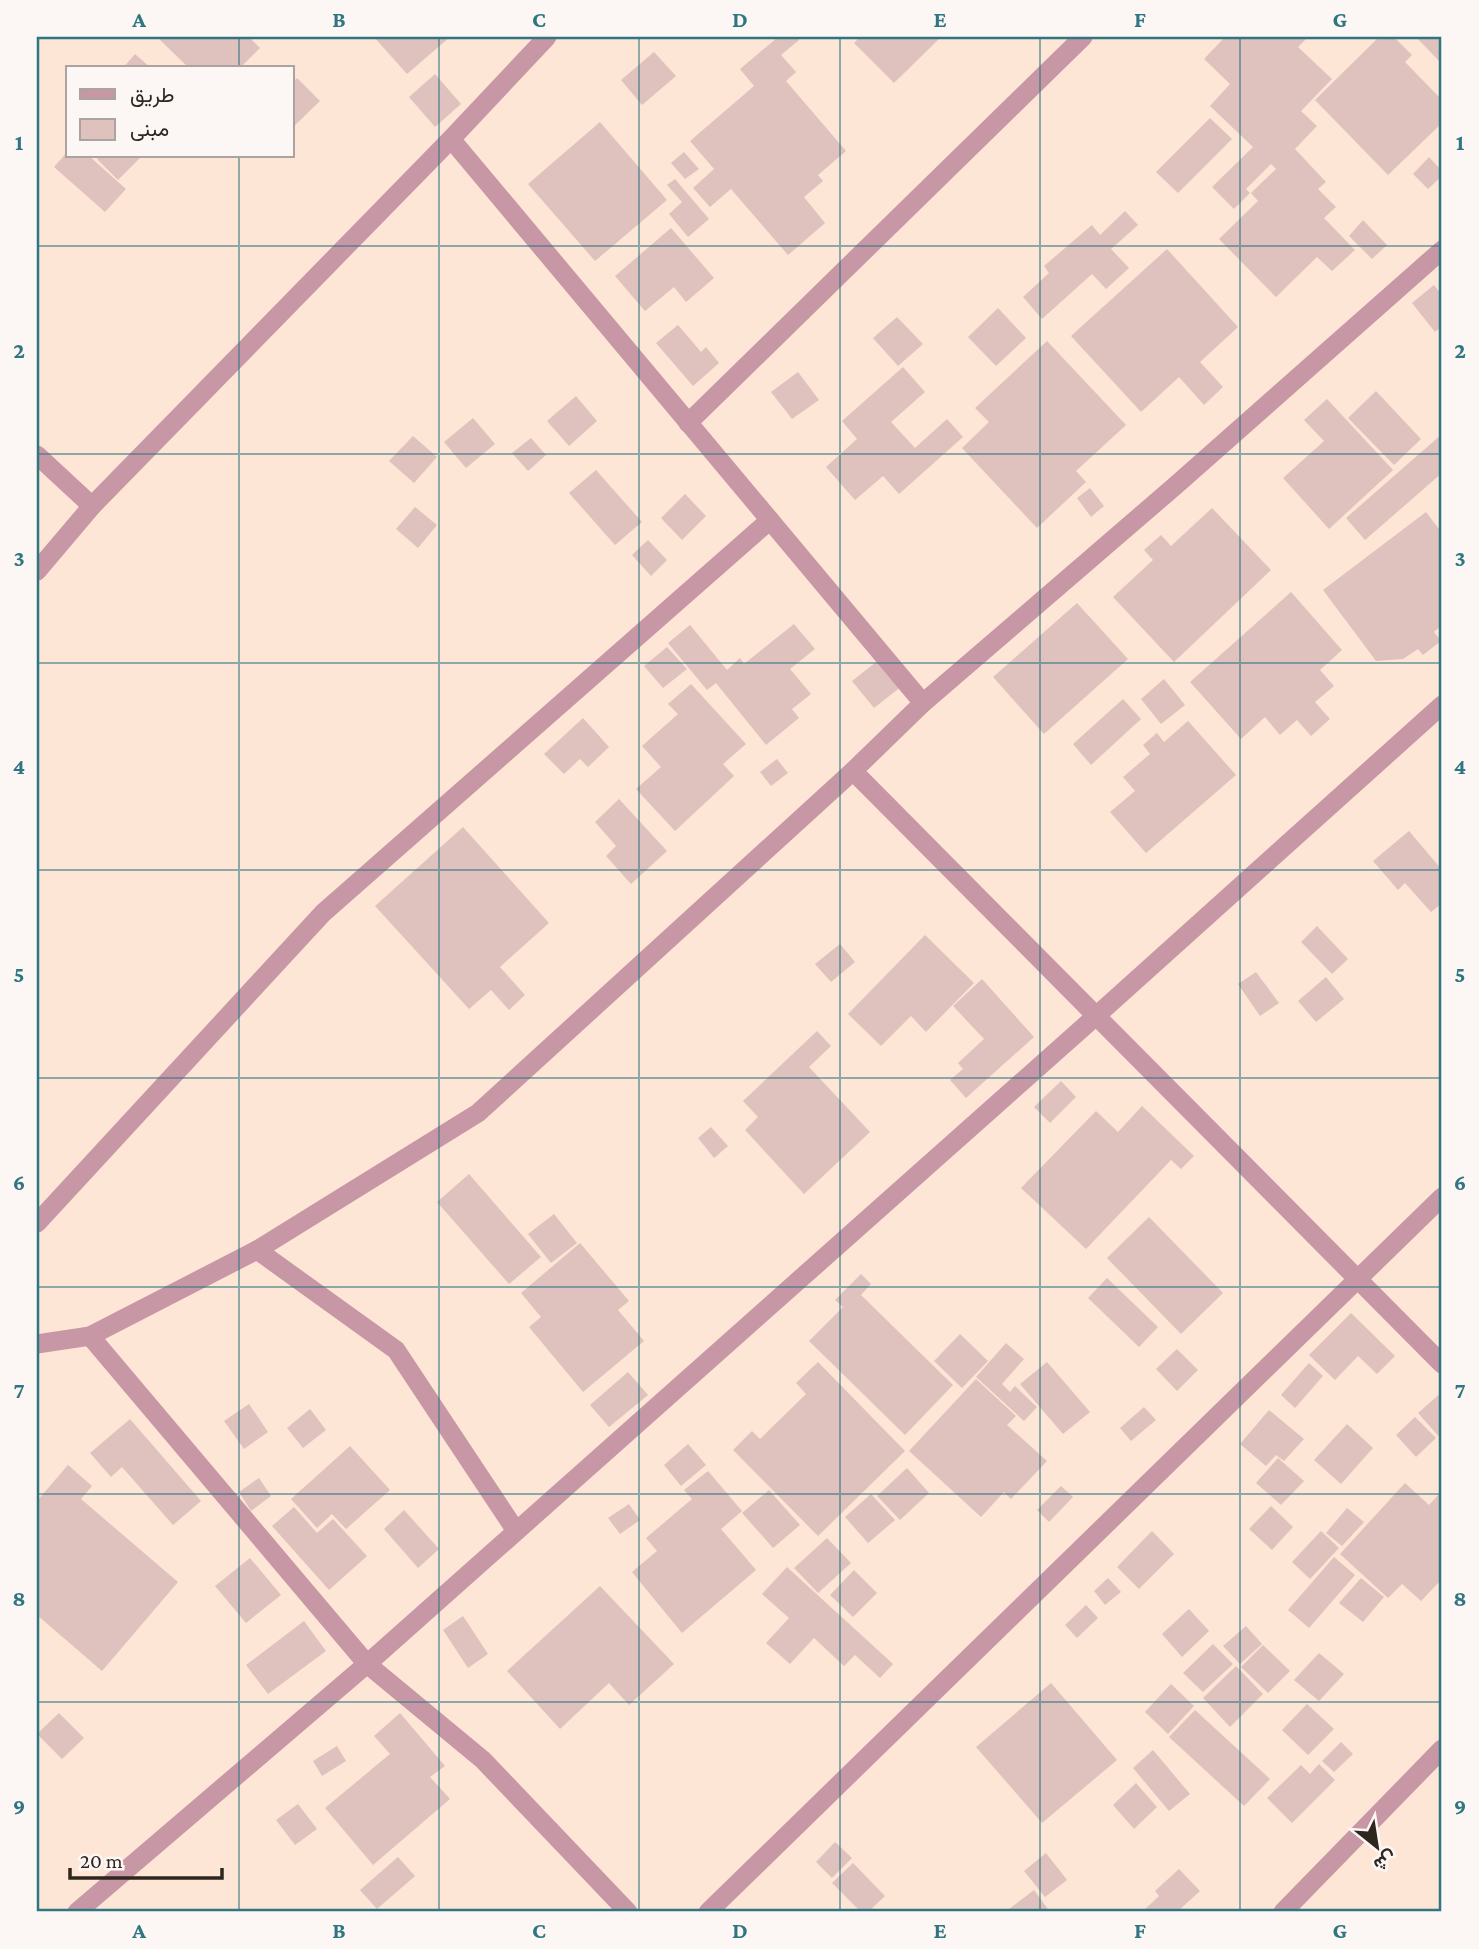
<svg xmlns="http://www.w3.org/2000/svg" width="1479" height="1949" font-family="'Crimson Pro',Vazirmatn,serif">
<rect width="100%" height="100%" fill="#fde6d5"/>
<g fill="#dfc2bd">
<polygon points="157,37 249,37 260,48 240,68 189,68"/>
<polygon points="374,37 450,37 407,74"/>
<polygon points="778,37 796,37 799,40 781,55 796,72 786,81 846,151 818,175 823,181 804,197 825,223 788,255 731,189 710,207 693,188 714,169 690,141 754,86 740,69"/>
<polygon points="860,37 941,37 894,83 854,43"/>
<polygon points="1225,37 1308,37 1298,47 1332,79 1301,111 1317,126 1295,149 1326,182 1318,189 1336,207 1324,218 1355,250 1332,271 1317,257 1276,297 1219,239 1258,201 1251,193 1276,169 1271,164 1246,189 1250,193 1234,209 1212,187 1253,147 1210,106 1230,84 1204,59"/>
<polygon points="1379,37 1394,37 1412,55 1405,62 1442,100 1442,123 1388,175 1315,100"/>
<polygon points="1416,37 1442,37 1442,64"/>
<polygon points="654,52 676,76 642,105 621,80"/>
<polygon points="135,54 151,68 123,68"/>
<polygon points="435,74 461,104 435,127 409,97"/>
<polygon points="297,78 320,101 292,128 292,83"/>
<polygon points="1210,118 1232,139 1178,193 1156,172"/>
<polygon points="600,122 667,200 595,261 528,184"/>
<polygon points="68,151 68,156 89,156 126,189 105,212 54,167"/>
<polygon points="684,152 699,169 685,179 671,163"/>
<polygon points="100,156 138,156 140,158 118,180 97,159"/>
<polygon points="1429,157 1442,171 1442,176 1428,189 1413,174"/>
<polygon points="675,179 709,219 688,237 669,214 682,202 667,185"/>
<polygon points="1125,211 1138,225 1111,249 1129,268 1106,289 1092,274 1042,319 1023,297 1049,273 1044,266 1092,225 1100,235"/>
<polygon points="1363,220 1387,245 1372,259 1349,236"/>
<polygon points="671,228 714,278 686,302 674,287 645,311 615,276"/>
<polygon points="1167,249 1238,327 1200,362 1223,387 1204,405 1179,377 1141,412 1071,336"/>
<polygon points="1434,285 1442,295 1442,326 1435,332 1412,303"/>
<polygon points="998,308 1026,338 996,366 968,337"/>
<polygon points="897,317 923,344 898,366 873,338"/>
<polygon points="678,325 701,352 706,347 719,363 693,386 656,343"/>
<polygon points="1047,341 1126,425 1076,471 1086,482 1037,528 962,448 989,422 975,408"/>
<polygon points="903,367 925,392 891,422 915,448 947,419 963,437 899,494 883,476 855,500 826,467 857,439 842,421"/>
<polygon points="798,372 819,400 792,419 771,392"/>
<polygon points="1376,391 1421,439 1394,465 1348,418"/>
<polygon points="576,396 597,421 569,446 547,421"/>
<polygon points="1327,399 1393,470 1329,529 1283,478 1324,441 1304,420"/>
<polygon points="473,418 495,444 466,468 444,442"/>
<polygon points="1442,434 1442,473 1365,540 1346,518"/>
<polygon points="413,436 437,457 414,483 389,461"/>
<polygon points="531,438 546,455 528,471 512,453"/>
<polygon points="596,470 642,522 615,545 569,493"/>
<polygon points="1090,488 1104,506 1091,517 1077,498"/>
<polygon points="685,494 706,516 682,540 661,518"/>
<polygon points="415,507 437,525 418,548 396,529"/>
<polygon points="1212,508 1271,570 1174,662 1113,597 1153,560 1144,550 1161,535 1171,546"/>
<polygon points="1426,512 1442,533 1442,625 1434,632 1441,641 1423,655 1418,649 1403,659 1376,661 1323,590"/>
<polygon points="648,540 667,560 651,576 632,555"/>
<polygon points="1291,592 1342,650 1320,670 1334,686 1315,702 1330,719 1311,736 1297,720 1280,735 1265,717 1241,739 1190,682"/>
<polygon points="1077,603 1128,659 1044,734 993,677"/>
<polygon points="794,624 815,649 790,669 811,694 792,709 799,718 766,745 716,683 707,690 668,643 690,625 727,670 740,658 744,664"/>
<polygon points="667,647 687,669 663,688 644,666"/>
<polygon points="880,659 902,686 874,708 852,681"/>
<polygon points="1164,679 1185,705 1161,724 1141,699"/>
<polygon points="691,684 746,744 723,764 734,776 675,831 636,789 661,767 642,746 678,714 668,704"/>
<polygon points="1123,699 1141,719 1091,765 1073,744"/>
<polygon points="583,718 609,747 588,767 580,759 564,774 544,754"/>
<polygon points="1188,721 1236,775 1146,853 1110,812 1135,791 1123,777 1150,754 1143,745 1157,733 1164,742"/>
<polygon points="777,759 788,773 771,786 760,772"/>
<polygon points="619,799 667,851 631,884 606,856 616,846 595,822"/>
<polygon points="463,827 549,923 500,967 525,995 509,1010 491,990 469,1009 375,906"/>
<polygon points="1409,831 1442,870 1442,903 1431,912 1405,883 1398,890 1373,861"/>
<polygon points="1317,926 1348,959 1332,974 1301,942"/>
<polygon points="925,935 974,983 926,1032 911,1016 881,1046 848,1014"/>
<polygon points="840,944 855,962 831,982 815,964"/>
<polygon points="1256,972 1279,1003 1260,1016 1238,984"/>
<polygon points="1326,977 1344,999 1316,1022 1298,1001"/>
<polygon points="982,979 1034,1037 966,1098 950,1080 963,1069 958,1063 984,1039 953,1006"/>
<polygon points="817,1031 831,1046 809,1067 870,1132 804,1194 745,1130 758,1117 743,1101"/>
<polygon points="1061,1081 1076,1097 1050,1123 1034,1107"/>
<polygon points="1142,1106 1194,1156 1181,1169 1171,1160 1086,1249 1021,1188 1096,1111 1118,1132"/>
<polygon points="711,1127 728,1146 714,1158 698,1138"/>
<polygon points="469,1174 541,1257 509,1284 437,1202"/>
<polygon points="554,1214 577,1243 551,1263 528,1234"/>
<polygon points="1149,1217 1223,1293 1181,1334 1107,1258"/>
<polygon points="580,1243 629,1301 618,1310 644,1341 583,1392 529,1327 541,1317 521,1293"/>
<polygon points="861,1274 871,1284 861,1295 953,1385 905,1435 809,1341 843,1307 835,1300"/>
<polygon points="1107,1278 1158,1327 1139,1347 1088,1298"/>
<polygon points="1351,1313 1395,1356 1377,1374 1358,1356 1335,1380 1309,1355"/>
<polygon points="960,1334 988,1361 962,1388 934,1361"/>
<polygon points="1006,1343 1024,1359 1002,1384 1010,1392 1015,1386 1037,1407 1024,1421 976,1377"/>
<polygon points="1177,1349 1198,1370 1177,1391 1156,1369"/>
<polygon points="818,1362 905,1451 818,1536 733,1450 752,1431 760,1439 806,1394 796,1383"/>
<polygon points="1047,1362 1090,1412 1063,1434 1020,1384"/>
<polygon points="1309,1363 1323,1376 1295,1408 1281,1395"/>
<polygon points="628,1372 648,1395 609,1427 590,1405"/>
<polygon points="976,1379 1016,1416 1007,1425 1047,1461 1011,1499 1004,1492 981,1517 909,1451"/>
<polygon points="1442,1392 1442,1440 1418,1413"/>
<polygon points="249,1404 268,1432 244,1449 224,1421"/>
<polygon points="1144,1407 1156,1420 1131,1441 1120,1428"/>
<polygon points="310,1409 326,1430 303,1448 287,1428"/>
<polygon points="1269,1410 1304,1439 1284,1461 1276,1455 1266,1466 1240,1444"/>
<polygon points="1415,1417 1436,1438 1416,1457 1396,1435"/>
<polygon points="130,1419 201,1501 173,1525 122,1467 111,1477 90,1453"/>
<polygon points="1347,1424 1373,1448 1341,1484 1314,1460"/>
<polygon points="688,1444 706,1465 681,1486 664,1465"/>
<polygon points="350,1446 390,1490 346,1529 332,1514 317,1528 291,1499"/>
<polygon points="1278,1458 1304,1481 1281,1505 1256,1483"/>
<polygon points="68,1465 92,1486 81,1499 178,1582 102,1671 37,1615 37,1501"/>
<polygon points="907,1468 929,1493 900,1520 877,1496"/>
<polygon points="708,1471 742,1511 721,1529 756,1570 682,1633 632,1572 657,1551 646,1538 692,1499 684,1490"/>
<polygon points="259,1478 271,1496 251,1511 239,1492"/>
<polygon points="1405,1483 1429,1505 1442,1491 1442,1579 1421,1601 1402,1584 1388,1598 1340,1554"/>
<polygon points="1061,1486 1073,1497 1049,1522 1037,1510"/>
<polygon points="769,1490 800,1525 773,1548 742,1513"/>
<polygon points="871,1494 895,1520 868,1543 845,1517"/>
<polygon points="629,1504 640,1520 620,1534 608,1518"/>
<polygon points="1271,1506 1293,1527 1272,1550 1249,1529"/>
<polygon points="294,1507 317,1533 333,1519 367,1556 329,1590 272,1526"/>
<polygon points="1347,1508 1364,1522 1342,1546 1326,1533"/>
<polygon points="404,1510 439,1549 418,1568 384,1529"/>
<polygon points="1152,1531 1174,1554 1139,1589 1117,1567"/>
<polygon points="1321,1531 1339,1548 1310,1579 1292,1562"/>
<polygon points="827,1538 851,1563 818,1593 794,1568"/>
<polygon points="1334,1557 1355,1575 1309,1628 1288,1610"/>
<polygon points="250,1558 281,1595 246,1623 215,1586"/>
<polygon points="787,1567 893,1664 880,1678 855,1655 844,1666 814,1638 790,1664 766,1643 789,1618 762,1594"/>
<polygon points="854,1570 877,1593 853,1617 830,1595"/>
<polygon points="1108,1578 1121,1592 1105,1605 1094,1591"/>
<polygon points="1361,1578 1384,1597 1363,1622 1339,1603"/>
<polygon points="600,1586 674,1664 629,1705 609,1683 560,1729 507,1671"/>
<polygon points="1086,1605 1098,1618 1077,1638 1065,1625"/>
<polygon points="1189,1609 1209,1631 1182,1657 1162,1634"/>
<polygon points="463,1616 488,1654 468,1668 443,1630"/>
<polygon points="304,1621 326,1651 268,1694 246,1665"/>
<polygon points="1246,1626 1262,1644 1240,1664 1223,1646"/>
<polygon points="1213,1644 1233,1664 1203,1692 1183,1673"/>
<polygon points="1263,1645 1290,1671 1268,1693 1241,1667"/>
<polygon points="1319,1653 1344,1674 1319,1701 1294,1680"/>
<polygon points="1236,1666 1263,1694 1230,1727 1203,1698"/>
<polygon points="1051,1683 1117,1760 1042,1823 976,1747"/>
<polygon points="1171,1684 1194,1706 1168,1734 1145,1712"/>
<polygon points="1307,1704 1334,1729 1308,1755 1282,1730"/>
<polygon points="1195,1710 1270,1779 1244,1806 1169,1737"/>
<polygon points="59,1713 84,1738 62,1759 37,1734"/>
<polygon points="400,1713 445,1766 430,1777 450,1799 373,1865 325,1808 390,1754 374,1736"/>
<polygon points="1341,1742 1353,1754 1334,1772 1322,1761"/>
<polygon points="337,1746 346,1761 322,1776 313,1761"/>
<polygon points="1153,1750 1190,1794 1169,1811 1133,1768"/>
<polygon points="1319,1764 1335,1780 1292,1823 1267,1798 1301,1765 1310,1774"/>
<polygon points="1136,1783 1157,1807 1134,1829 1113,1805"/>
<polygon points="298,1804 317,1829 295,1845 276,1820"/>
<polygon points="835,1842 852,1858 832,1878 816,1862"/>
<polygon points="1046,1853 1067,1880 1045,1897 1024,1871"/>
<polygon points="398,1857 415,1876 377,1909 360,1890"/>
<polygon points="853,1863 885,1896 868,1912 861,1912 832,1883"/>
<polygon points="1179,1869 1200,1891 1177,1912 1142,1912 1159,1896 1155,1891"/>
<polygon points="1034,1890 1050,1912 1005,1912"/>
</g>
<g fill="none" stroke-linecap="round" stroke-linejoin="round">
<g stroke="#c797a6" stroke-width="19">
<polyline points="451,139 923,703"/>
<polyline points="688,423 1083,37"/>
<polyline points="37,455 92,506"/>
<polyline points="37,571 92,506 451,139 547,37"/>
<polyline points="853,771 1442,1364"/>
<polyline points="37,1223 323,913 770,520"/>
<polyline points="257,1250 396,1350 516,1531"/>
<polyline points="90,1336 367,1664 483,1760 628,1912"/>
<polyline points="37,1344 90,1336 257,1250 478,1113 853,771 923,703 1175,486 1442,250"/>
<polyline points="77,1912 367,1664 1096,1016 1442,705"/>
<polyline points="708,1912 1442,1197"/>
<polyline points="1283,1912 1442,1749"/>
</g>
</g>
<path fill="none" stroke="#2f7582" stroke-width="2" stroke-opacity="0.55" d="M 239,37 L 239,68M 439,37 L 439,1912M 639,37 L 639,1912M 840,37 L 840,1912M 1040,37 L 1040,1912M 1240,37 L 1240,1912M 239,156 L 239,1912M 37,246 L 1442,246M 37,454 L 1442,454M 37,663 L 1442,663M 37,870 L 1442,870M 37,1078 L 1442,1078M 37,1287 L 1442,1287M 37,1494 L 1442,1494M 37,1702 L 1442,1702"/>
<rect width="1479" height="1949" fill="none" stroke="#fcf7f4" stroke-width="77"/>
<rect x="66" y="66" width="228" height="91" fill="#fcf7f4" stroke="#aaa39f" stroke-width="2"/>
<rect x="80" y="89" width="35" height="10" fill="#c797a6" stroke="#aaa39f" stroke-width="2"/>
<text x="130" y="102" font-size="21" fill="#2e261f">طريق</text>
<rect x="80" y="119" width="35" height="21" fill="#dfc2bd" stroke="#aaa39f" stroke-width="2"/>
<text x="130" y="136" font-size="21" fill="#2e261f">مبنى</text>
<g transform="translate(1377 1847) rotate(150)" stroke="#fcf7f4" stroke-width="5" paint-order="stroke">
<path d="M0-5L12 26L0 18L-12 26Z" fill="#2e261f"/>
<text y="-10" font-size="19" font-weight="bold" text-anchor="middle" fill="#2e261f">ش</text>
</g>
<path d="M70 1868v10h152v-10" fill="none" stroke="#2e261f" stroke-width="3.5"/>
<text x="80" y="1868" font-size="21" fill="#2e261f" stroke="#fcf7f4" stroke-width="5" paint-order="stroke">20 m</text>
<rect x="38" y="38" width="1402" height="1872" fill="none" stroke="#2f7582" stroke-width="2.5"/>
<g font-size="23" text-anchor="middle" font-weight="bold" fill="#2f7582">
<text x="139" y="27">A</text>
<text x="339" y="27">B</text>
<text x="539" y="27">C</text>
<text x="740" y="27">D</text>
<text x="940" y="27">E</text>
<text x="1140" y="27">F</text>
<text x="1340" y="27">G</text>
<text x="19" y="150">1</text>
<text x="1460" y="150">1</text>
<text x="19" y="358">2</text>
<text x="1460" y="358">2</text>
<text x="19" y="566">3</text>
<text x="1460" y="566">3</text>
<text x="19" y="774">4</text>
<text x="1460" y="774">4</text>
<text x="19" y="982">5</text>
<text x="1460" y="982">5</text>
<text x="19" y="1190">6</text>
<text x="1460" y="1190">6</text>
<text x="19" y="1398">7</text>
<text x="1460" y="1398">7</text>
<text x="19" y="1606">8</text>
<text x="1460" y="1606">8</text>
<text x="19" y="1814">9</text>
<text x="1460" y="1814">9</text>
<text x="139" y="1938">A</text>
<text x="339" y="1938">B</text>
<text x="539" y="1938">C</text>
<text x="740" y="1938">D</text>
<text x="940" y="1938">E</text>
<text x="1140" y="1938">F</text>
<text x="1340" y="1938">G</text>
</g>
</svg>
